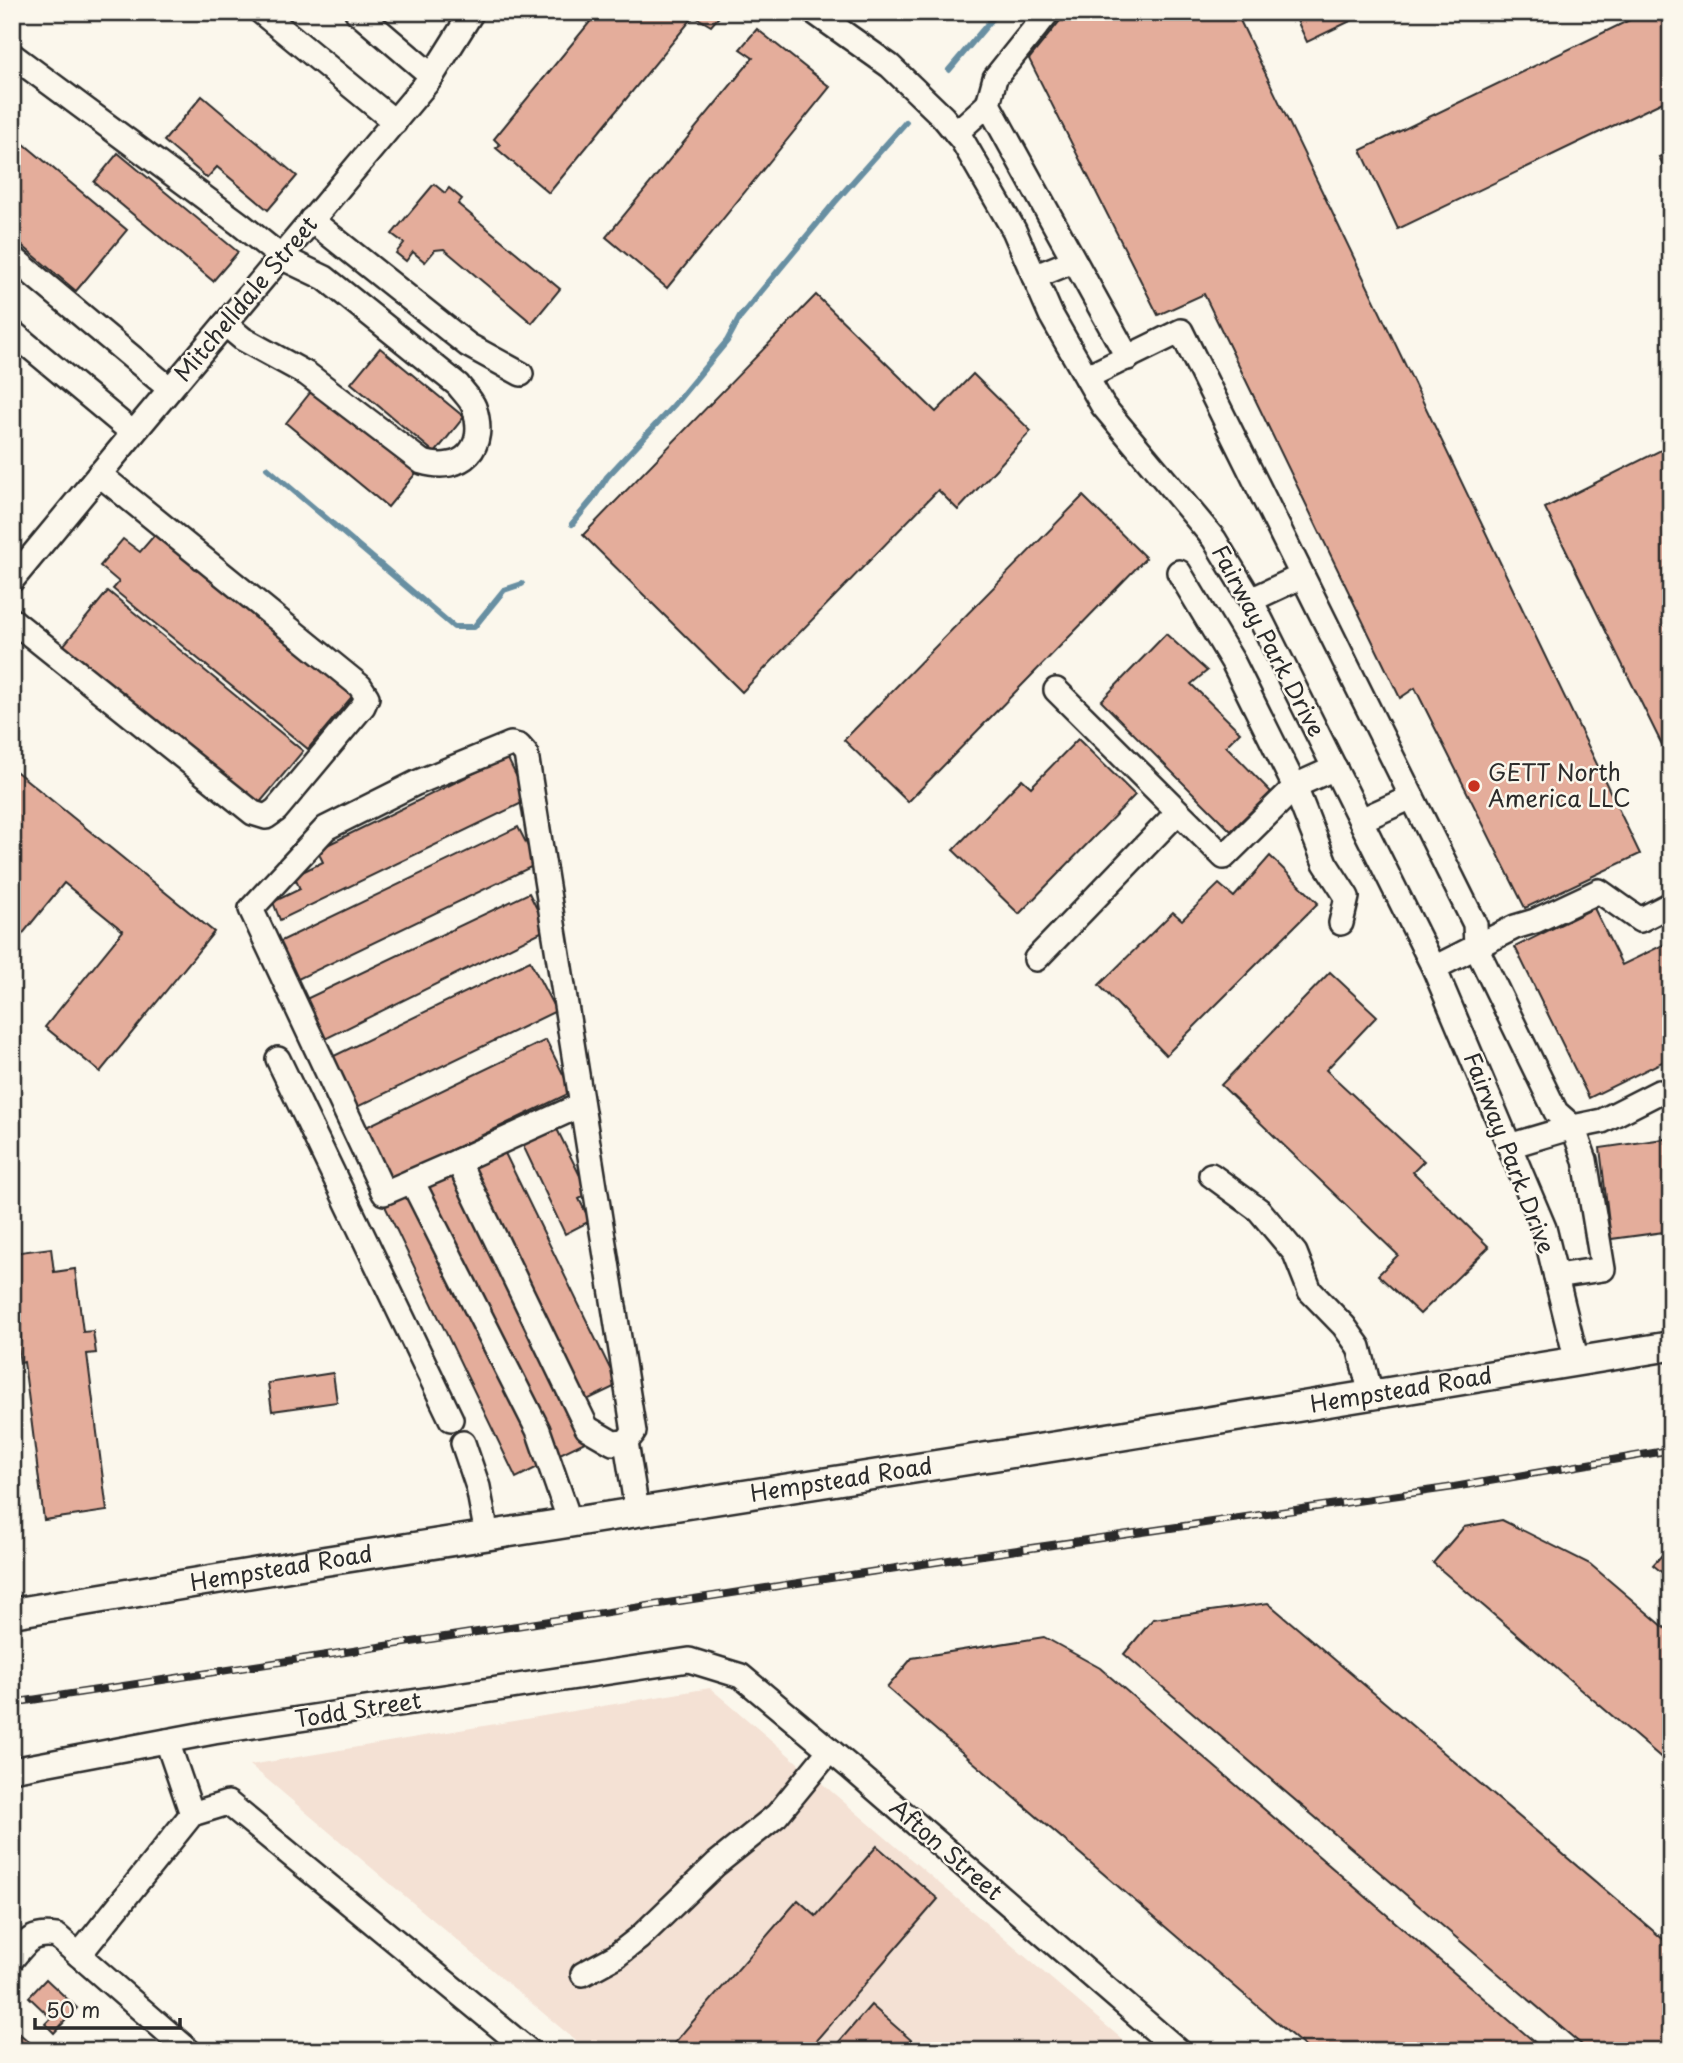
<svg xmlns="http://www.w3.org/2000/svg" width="1683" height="2063" font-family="'Playpen Sans',sans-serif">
<rect width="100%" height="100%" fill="#fbf7ec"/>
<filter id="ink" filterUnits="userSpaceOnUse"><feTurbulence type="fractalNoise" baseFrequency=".0143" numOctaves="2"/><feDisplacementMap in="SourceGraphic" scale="14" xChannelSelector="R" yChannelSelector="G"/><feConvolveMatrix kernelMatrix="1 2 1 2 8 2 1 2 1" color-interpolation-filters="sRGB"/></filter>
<g filter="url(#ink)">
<polygon fill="#f4e1d4" points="710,1688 1136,2051 588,2051 250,1765"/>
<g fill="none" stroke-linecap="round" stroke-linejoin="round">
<g stroke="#688fa2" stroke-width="6">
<polyline points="949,70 998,12"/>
<polyline points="267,468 454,627 474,627 504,590 522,584"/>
<polyline points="572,524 592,500 607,477 674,405 727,341 740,317 835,202 906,122"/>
</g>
</g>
<g fill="#e4ad9b" stroke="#2b2b2b" stroke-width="2">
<polygon points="598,12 723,12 711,26 694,16 549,193 496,148 500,145 494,139"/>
<polygon points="1067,12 1236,12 1640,854 1525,908 1415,688 1400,698 1204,294 1158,315 1029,59"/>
<polygon points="1293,12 1369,12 1307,42"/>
<polygon points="1646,12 1671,12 1671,98 1398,229 1361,150"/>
<polygon points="757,29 830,87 667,288 606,237 753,58 740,49"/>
<polygon points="202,96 297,176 268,210 217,167 207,178 164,141"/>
<polygon points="12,134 127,230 76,291 12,237"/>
<polygon points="1671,151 1671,180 1659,157"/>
<polygon points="118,153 238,252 213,281 94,182"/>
<polygon points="434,184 445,193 449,188 462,199 458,204 560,289 532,323 444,249 435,250 425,262 413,252 406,261 396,253 404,243 392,234"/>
<polygon points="816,295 936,412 973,374 1031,431 958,510 938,490 742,692 583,535"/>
<polygon points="380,348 464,417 435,453 351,383"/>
<polygon points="314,388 417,472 388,507 286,423"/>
<polygon points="1671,445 1671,763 1545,508"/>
<polygon points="1083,496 1146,558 908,802 844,740"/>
<polygon points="158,531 355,693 308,749 113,589 119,582 100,566 123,539 140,552"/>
<polygon points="108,591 303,751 257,806 63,646"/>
<polygon points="1166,634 1207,671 1191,684 1240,732 1226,746 1271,792 1231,831 1101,701"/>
<polygon points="1078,739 1135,795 1019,914 953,850 1022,779 1031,787"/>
<polygon points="507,757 528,800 280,920 273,902 300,889 294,876 323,862 317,850"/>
<polygon points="12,768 214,932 100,1072 45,1027 123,931 64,883 12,947"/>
<polygon points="518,827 537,864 296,980 277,943"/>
<polygon points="1270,856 1318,903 1166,1055 1099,985 1173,912 1182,920 1219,884 1234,897"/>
<polygon points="529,893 547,929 323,1040 304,1000"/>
<polygon points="1594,908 1622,965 1671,941 1671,1066 1668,1059 1589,1098 1515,947"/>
<polygon points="530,961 556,1011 357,1107 332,1057"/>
<polygon points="1330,972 1377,1016 1326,1070 1424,1161 1413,1172 1489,1247 1420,1314 1378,1275 1398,1255 1221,1085"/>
<polygon points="546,1040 572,1092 391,1179 366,1127"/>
<polygon points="554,1123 589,1194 579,1199 590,1221 565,1234 520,1139"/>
<polygon points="1671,1138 1671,1231 1611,1239 1600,1148"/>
<polygon points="502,1147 618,1385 587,1400 471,1162"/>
<polygon points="452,1171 585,1442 560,1454 427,1184"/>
<polygon points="409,1192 542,1465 516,1478 384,1204"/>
<polygon points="51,1248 54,1272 75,1269 83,1332 93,1331 96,1353 87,1354 107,1511 44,1520 24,1362 20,1363 17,1340 21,1339 12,1253"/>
<polygon points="333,1373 337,1402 272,1411 268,1383"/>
<polygon points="1502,1520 1590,1564 1671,1633 1671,1766 1433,1563 1464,1527"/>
<polygon points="1671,1545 1671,1580 1653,1565"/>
<polygon points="1268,1603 1671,1946 1671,2051 1589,2051 1124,1654 1153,1619"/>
<polygon points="1044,1637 1100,1668 1545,2051 1310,2051 887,1688 912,1658"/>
<polygon points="877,1846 938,1899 807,2051 669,2049 798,1900 816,1916"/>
<polygon points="46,1979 77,2008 54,2033 45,2024 51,2018 29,1997"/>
<polygon points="871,2005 911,2040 902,2051 831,2051"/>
<polygon points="13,2028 35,2047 32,2051 12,2051"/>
</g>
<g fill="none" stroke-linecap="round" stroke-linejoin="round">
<defs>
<g id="minor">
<polyline points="261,12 395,122"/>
<polyline points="357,12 432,76"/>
<polyline points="814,12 890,66 943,117 962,140 1014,230 1051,315 1103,406 1214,539 1251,600 1434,968 1544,1228 1577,1362"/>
<path d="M 12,55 L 240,224 L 281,257 L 325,278 L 458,385 C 463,392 471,399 474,407 C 488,447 463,474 422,462 L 307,374 L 243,339 L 225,324"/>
<polyline points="988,104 1128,358"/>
<polyline points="956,133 988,104 995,78 1048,12"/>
<polyline points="311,220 468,345 521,374"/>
<polyline points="12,257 170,389"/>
<polyline points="1034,277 1073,261"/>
<polyline points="12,332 133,433"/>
<polyline points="1087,377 1181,331 1475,924 1476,947 1556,1112 1573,1127 1602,1121 1659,1092"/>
<polyline points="1179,572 1233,662 1295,787 1325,863 1347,897 1341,923"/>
<polyline points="12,580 131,436 430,79 472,12"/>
<polyline points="1251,600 1302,576"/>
<polyline points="12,620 253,813 266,817 276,810 363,706 367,697 360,686 99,474"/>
<polyline points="1056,690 1224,857 1297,785 1335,768"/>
<polyline points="1361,820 1412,797"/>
<polyline points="1036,959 1178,812"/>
<polyline points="1434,968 1515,927 1535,921 1599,891 1640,920 1671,904"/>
<polyline points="278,1059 451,1419"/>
<polyline points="581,1105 458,1161 587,1428 613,1443 626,1442"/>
<polyline points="1509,1146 1573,1127 1585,1160 1603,1269 1556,1276"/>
<polyline points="1211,1175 1259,1210 1295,1253 1310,1291 1344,1326 1359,1347 1371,1395"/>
<polyline points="412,1181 458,1161"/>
<polyline points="463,1443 478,1487 487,1535"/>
<polyline points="570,1522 538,1430 412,1181 384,1193 251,909 326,828 416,783 511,744 519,746 526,754 634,1432 626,1442 637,1511"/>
<polyline points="167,1741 192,1814"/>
<polyline points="12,1770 214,1732 689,1660 741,1676 850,1767 1179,2051"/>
<polyline points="79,1955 192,1814 228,1803 529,2051"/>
<path d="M 12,1959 C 27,1941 32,1932 57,1936 L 189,2051"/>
<polyline points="583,1974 616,1956 639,1938 716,1864 777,1815 830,1750"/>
</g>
<g id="major">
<path id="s1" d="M 12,1613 L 325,1561 L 1089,1441 L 1671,1346"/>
</g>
</defs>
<use href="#minor" stroke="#2b2b2b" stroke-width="28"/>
<use href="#major" stroke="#2b2b2b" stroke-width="33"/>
<use href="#minor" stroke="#fbf7ec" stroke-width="23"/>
<use href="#major" stroke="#fbf7ec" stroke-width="28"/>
<defs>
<polyline id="rail" points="12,1703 962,1558 1454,1487 1671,1450"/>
</defs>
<use href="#rail" stroke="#2b2b2b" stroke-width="8"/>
<use href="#rail" stroke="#fbf7ec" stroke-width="5" stroke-dasharray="16" stroke-linecap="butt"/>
</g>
</g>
<circle fill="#c8321e" stroke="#fbf7ec" stroke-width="2.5" cx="1474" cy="786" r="7"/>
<g text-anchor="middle" stroke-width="5" stroke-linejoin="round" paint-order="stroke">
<g font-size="23" fill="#2b2b2b" stroke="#fbf7ec">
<text transform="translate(246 299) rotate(-50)" y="8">Mitchelldale Street</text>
<text transform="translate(1268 641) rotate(62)" y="8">Fairway Park Drive</text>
<text transform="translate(1509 1153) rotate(69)" y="8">Fairway Park Drive</text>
<text dy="8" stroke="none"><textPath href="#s1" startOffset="1407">Hempstead Road</textPath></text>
<text dy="8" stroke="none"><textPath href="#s1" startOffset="840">Hempstead Road</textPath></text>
<text dy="8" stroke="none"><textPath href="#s1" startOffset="273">Hempstead Road</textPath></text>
<text transform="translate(358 1710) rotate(-9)" y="8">Todd Street</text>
<text transform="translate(946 1850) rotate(41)" y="8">Afton Street</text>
</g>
<g font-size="23" fill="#2b2b2b" stroke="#fbf7ec" text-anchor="start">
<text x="1488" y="781">GETT North<tspan x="1488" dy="26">America LLC</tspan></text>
</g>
</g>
<rect width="1683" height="2063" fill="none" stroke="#fbf7ec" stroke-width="42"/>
<rect x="21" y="21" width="1641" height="2021" fill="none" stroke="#2b2b2b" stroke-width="2.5" filter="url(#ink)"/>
<path d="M35 2018v10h145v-10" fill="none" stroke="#2b2b2b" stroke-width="3.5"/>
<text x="46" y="2018" font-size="21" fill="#2b2b2b" stroke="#fbf7ec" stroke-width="5" paint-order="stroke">50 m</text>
</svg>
